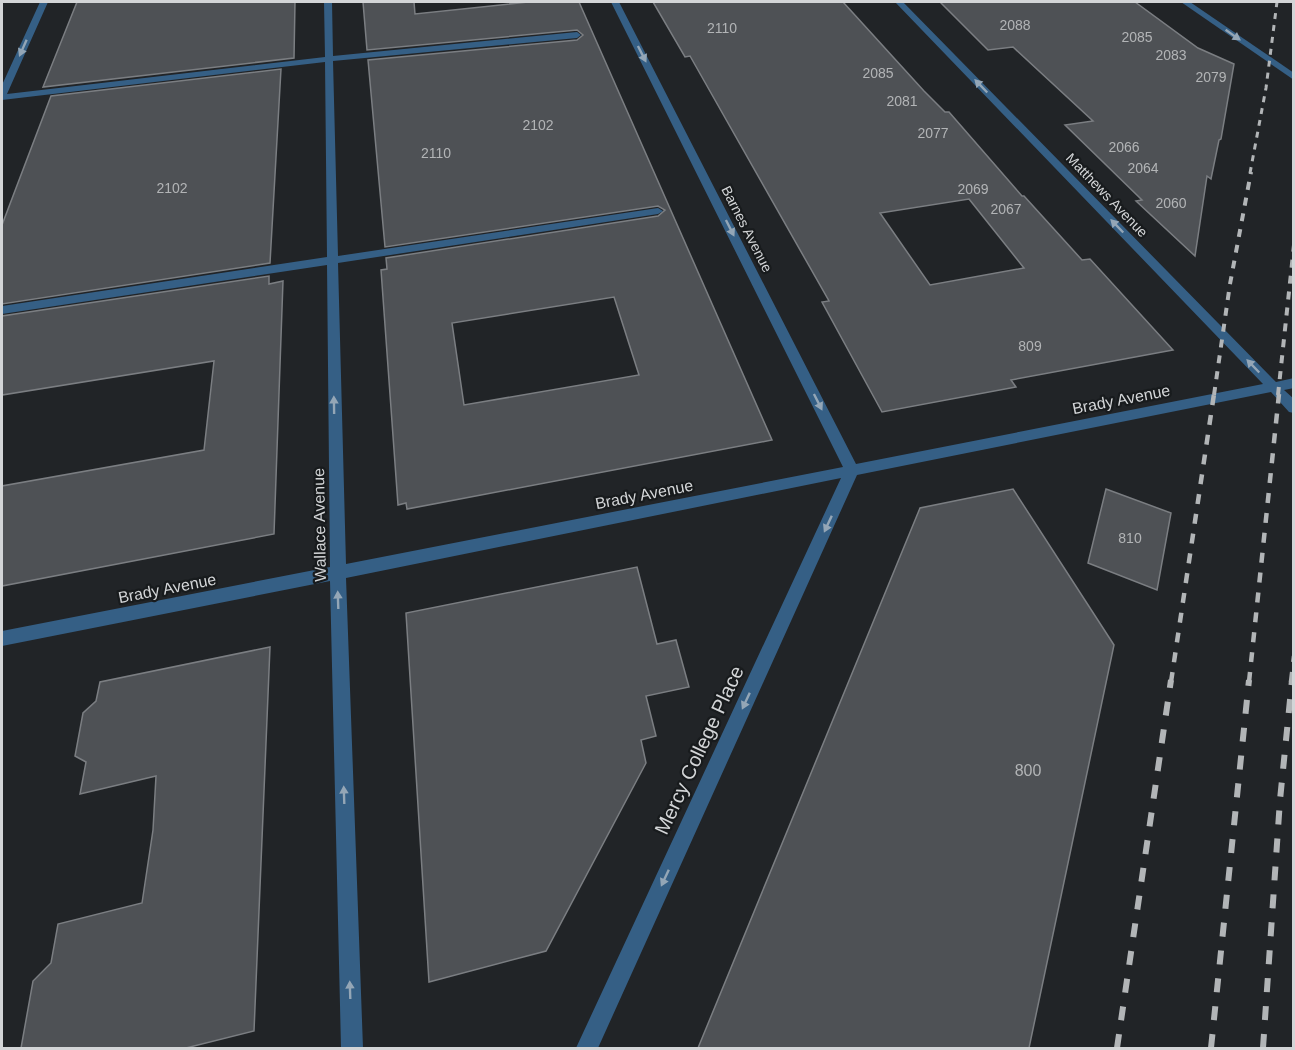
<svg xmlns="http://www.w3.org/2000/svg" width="1295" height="1050" font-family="Helvetica,sans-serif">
<rect width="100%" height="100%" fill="#212427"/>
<g fill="#4e5155" stroke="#7b7e82" stroke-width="1.5" fill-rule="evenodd">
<polygon points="77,2 295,2 294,58 43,87"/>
<path d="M 363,2 L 414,2 L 415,14 L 528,2 L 579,2 L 772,440 L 407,509 L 406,503 L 398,505 L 381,270 L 387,269 L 386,258 L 658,216 L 665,210 L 658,206 L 385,247 L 368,60 L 577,40 L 583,35 L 577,30 L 367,50 ZM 614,297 L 639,375 L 464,405 L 452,323 Z"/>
<path d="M 653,2 L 843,2 L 924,91 L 945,112 L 949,112 L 1022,196 L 1024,196 L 1082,260 L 1090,259 L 1173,350 L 1011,380 L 1016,387 L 882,412 L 822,302 L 829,301 L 690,56 L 685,57 ZM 969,199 L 1024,268 L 930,285 L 880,213 Z"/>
<polygon points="940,2 1135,2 1198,48 1234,64 1221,139 1219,140 1211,179 1207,176 1195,256 1136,201 1142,200 1065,125 1093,121 1013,47 988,50"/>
<polygon points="281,69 270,263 2,304 2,225 51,96"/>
<polygon points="269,276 269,284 283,281 274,534 2,586 2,486 204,450 214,361 2,395 2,316"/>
<polygon points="1013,489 1114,645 1029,1048 698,1048 920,508"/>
<polygon points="1106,489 1171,513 1157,590 1088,563"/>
<polygon points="637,567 657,644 676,640 689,687 646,696 656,736 641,740 646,763 546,951 429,982 406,613"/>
<polygon points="270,647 254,1031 186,1048 21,1048 33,981 51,963 58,924 142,903 153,830 156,776 80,794 86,762 75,756 83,713 96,701 100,682"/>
</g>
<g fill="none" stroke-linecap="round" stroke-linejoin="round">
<g fill="#355f85" fill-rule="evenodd">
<polygon points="40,2 48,2 7,94 325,57 324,2 332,2 333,56 577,32 581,35 577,38 333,61 338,256 658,208 663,211 658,214 338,263 346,564 843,467 611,2 619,2 856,464 1263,384 895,2 903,2 1276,382 1294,378 1294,388 1284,390 1294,399 1294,413 1289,412 1271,392 857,475 598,1048 576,1048 841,478 346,578 363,1048 341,1048 330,581 2,646 2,631 330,567 327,265 2,314 2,306 327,257 325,62 2,100 2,85"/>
<polygon points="1181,2 1190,2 1294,73 1294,80"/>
</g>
<polyline stroke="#b2b5b7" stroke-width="3" stroke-dasharray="6 6" stroke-linecap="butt" points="1250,173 1266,88 1277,2"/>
<g stroke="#b2b5b7" stroke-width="4" stroke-dasharray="8 8" stroke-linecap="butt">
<polyline points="1214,395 1230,284 1251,172"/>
<polyline points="1278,395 1294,245"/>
</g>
<g stroke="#b2b5b7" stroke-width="4.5" stroke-dasharray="10 10" stroke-linecap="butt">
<polyline points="1171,682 1214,394"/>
<polyline points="1249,682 1279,394"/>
<polyline points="1291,682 1294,656"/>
</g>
<g stroke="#b2b5b7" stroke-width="6" stroke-dasharray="14 14" stroke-linecap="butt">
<polyline points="1117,1048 1171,680"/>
<polyline points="1211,1048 1249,680"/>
<polyline points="1263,1048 1280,800 1292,680"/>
</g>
</g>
<defs><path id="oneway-solid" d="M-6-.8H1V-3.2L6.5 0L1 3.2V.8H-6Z" transform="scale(1.5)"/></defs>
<g fill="#94a6b6">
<use href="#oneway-solid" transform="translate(1233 35) rotate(35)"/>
<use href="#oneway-solid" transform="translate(23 48) rotate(114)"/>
<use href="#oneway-solid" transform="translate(642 54) rotate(63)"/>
<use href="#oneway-solid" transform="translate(981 86) rotate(-134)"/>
<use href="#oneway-solid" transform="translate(1117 226) rotate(-134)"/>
<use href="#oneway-solid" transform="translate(730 228) rotate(63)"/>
<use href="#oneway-solid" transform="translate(1253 366) rotate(-134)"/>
<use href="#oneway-solid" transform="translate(818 402) rotate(63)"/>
<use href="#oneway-solid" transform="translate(334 405) rotate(-91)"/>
<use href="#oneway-solid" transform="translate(828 524) rotate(115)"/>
<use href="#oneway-solid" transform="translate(338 600) rotate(-92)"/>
<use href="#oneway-solid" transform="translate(746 701) rotate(115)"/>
<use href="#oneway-solid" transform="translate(344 795) rotate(-92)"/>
<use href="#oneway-solid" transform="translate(665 878) rotate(115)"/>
<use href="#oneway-solid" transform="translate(350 990) rotate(-92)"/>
</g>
<g text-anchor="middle" stroke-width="4.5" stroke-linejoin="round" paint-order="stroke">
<g font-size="14" fill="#b2b4b6">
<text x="1015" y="30">2088</text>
<text x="722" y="33">2110</text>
<text x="1137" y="42">2085</text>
<text x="1171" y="60">2083</text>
<text x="878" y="78">2085</text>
<text x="1211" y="82">2079</text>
<text x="902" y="106">2081</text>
<text x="538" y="130">2102</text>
<text x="933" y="138">2077</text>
<text x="1124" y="152">2066</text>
<text x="436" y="158">2110</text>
<text x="1143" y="173">2064</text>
<text x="172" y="193">2102</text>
<text x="973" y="194">2069</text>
<text x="1171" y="208">2060</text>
<text x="1006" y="214">2067</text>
<text x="1030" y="351">809</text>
<text x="1130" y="543">810</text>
</g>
<g font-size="14" fill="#d3d5d7" stroke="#181b1d">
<text transform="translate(1107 195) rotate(46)" y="5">Matthews Avenue</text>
<text transform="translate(747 229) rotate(63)" y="5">Barnes Avenue</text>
</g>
<g font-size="16" fill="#d3d5d7" stroke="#181b1d">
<text transform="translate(1121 399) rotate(-11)" y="6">Brady Avenue</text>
<text transform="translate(644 494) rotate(-11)" y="6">Brady Avenue</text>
<text transform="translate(319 525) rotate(-91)" y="6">Wallace Avenue</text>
<text transform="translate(167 588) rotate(-11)" y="6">Brady Avenue</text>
</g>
<g font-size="16" fill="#b2b4b6">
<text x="1028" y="776">800</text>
</g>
<g font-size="20" fill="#d3d5d7" stroke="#181b1d">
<text transform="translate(699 750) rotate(-65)" y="7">Mercy College Place</text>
</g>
</g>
<rect width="1295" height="1050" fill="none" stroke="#d3d5d7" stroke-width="6"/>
</svg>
